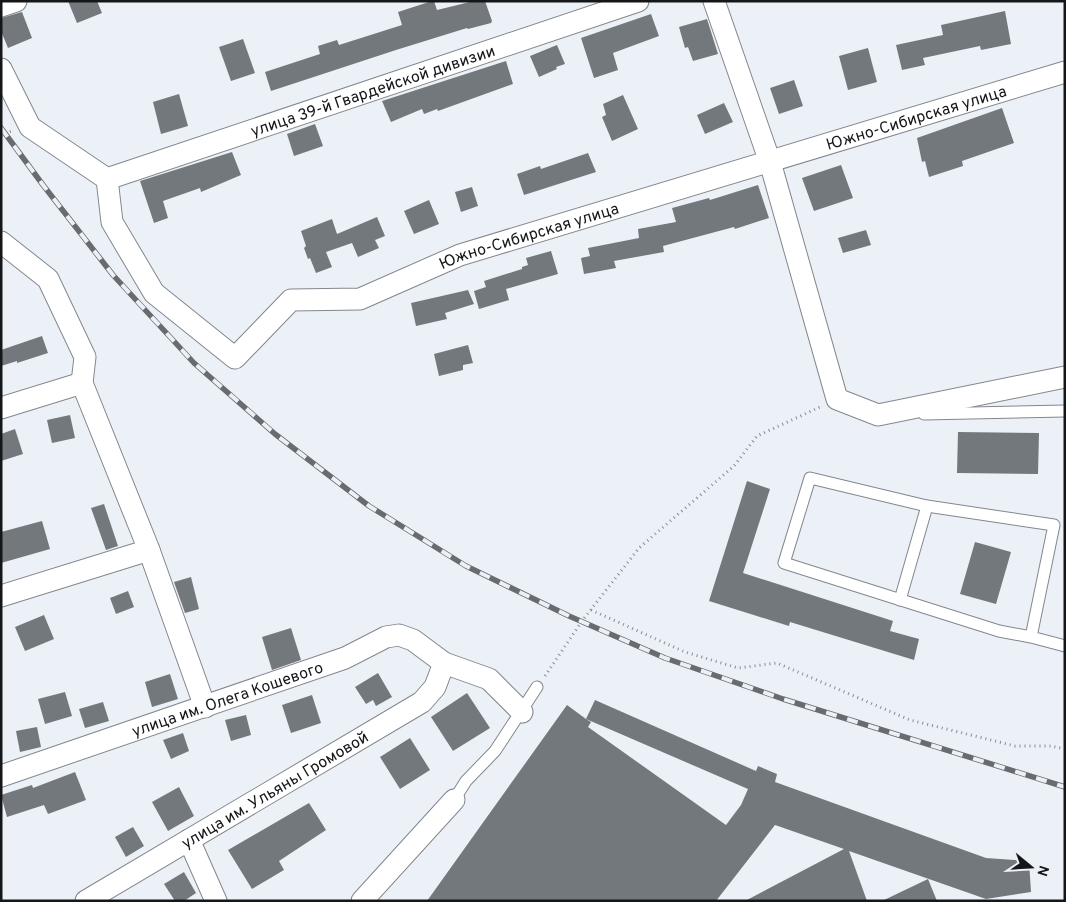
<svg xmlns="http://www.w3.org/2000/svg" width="1066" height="902" font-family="Overpass,sans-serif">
<rect width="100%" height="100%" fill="#ecf1f8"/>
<g fill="#73787d" fill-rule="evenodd">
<polygon points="68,1 97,1 102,13 77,23"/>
<polygon points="432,1 434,1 437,10 474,1 485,1 492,21 491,23 468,29 467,28 396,50 271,91 265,72 320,54 318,46 337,40 339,45 402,25 398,12"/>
<polygon points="1005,11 1011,44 981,50 980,46 923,58 925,65 902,70 896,45 943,35 941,25"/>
<polygon points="22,12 32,38 8,48 1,31 1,18"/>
<polygon points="651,14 659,36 613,53 618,70 594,78 581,38"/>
<polygon points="707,19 718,54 693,61 688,47 685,48 679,27"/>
<polygon points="243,39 255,73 231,81 219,47"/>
<polygon points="557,45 565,64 556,67 557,69 539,77 530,56"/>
<polygon points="868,48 877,82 848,90 839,56"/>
<polygon points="506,61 513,84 438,111 437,109 424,114 422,109 391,122 382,101"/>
<polygon points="794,80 803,106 779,114 770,88"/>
<polygon points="179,94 188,126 161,134 153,102"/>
<polygon points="623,95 638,129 612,141 602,117 606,115 603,104"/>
<polygon points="724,103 733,122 705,134 697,115"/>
<polygon points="1002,108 1014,143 962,161 963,166 929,177 925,161 922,162 917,138"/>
<polygon points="315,124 323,146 294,156 287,134"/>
<polygon points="232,152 241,175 201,192 200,188 163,201 168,218 154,223 140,181"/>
<polygon points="588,153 596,172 524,195 517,174 540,166 541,169"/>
<polygon points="841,165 853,198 814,211 802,178"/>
<polygon points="758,185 769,218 735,229 734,227 663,246 664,252 614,261 616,268 584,274 581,258 590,256 588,248 639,238 638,229 676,222 672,208 709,198 710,200"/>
<polygon points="472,187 478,206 461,212 455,192"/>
<polygon points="429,200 439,224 414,234 404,211"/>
<polygon points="377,217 385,236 375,240 379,248 358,257 352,243 326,252 332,267 316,273 310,258 308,259 304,248 306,246 301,231 332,219 337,234"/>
<polygon points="866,230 871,245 843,253 838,238"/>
<polygon points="551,251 558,274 506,289 509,300 479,309 474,291 486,287 484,281 522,269 522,267 528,265 526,258"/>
<polygon points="468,290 474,304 445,313 447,319 416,326 411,303"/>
<polygon points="42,336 48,353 17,363 17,361 1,366 1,350"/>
<polygon points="468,345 473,363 463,365 463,370 439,376 434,354"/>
<polygon points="70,415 75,438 52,443 47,420"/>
<polygon points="15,429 23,454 1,461 1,434"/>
<polygon points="958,432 1039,433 1038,474 957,473"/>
<polygon points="747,481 770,489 743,573 893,621 890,631 919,639 914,660 790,622 789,626 709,601"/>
<polygon points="104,504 118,546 106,550 91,508"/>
<polygon points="42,521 50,549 1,563 1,532"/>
<polygon points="975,542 1011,552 996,604 960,594"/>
<polygon points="191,577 199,609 185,613 174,582"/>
<polygon points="128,591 134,607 116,614 110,598"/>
<polygon points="44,615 54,639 25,651 15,627"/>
<polygon points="291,628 301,660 272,670 262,637"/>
<polygon points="378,673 392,697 376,706 373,700 366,704 355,687"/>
<polygon points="170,674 178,699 152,707 145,682"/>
<polygon points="65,692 72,716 45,724 38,699"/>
<polygon points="467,693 490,728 453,751 431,717"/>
<polygon points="312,695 321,723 291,733 282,705"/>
<path d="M 595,700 L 756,771 L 758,766 L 777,774 L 775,782 L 986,858 L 1029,861 L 1031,892 L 986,899 L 849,851 L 867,901 L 745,901 L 844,849 L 775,825 L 716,901 L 427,901 L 567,705 L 586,719 ZM 586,719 L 748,789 L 741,805 L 726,825 L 588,727 L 591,722 Z"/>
<polygon points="103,702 109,721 85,728 79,709"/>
<polygon points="246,715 251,735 231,741 225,720"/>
<polygon points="37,727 41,747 20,752 16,731"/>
<polygon points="183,733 189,751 171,759 163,740"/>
<polygon points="410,738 430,770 400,789 380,757"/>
<polygon points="75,772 86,800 48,814 44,805 7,817 1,795 32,785 33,788"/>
<polygon points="179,787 194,816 168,831 152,802"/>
<polygon points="309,803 326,830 279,861 284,870 252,889 228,850"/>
<polygon points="133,827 144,846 126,857 115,837"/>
<polygon points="184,872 196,893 184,901 175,901 164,884"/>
<polygon points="928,879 937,901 882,901"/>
</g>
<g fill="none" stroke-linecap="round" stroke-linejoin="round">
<defs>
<g id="service">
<polyline points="924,414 1065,411"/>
<polyline points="900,600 927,506"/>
<polyline points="1031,637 999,631 784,563 810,478 927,506 1054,525 1031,637 1065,646"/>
<polyline points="454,800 466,781 495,751 537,687"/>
</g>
<g id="minor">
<polyline points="714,1 770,162 837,399 878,415 1065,377"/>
<polyline points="1,6 16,1"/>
<polyline points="1,69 30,127 107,179"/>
<path id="s1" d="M 107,179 L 112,222 L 154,293 L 235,358 L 291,300 L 360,299 L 460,255 L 1065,72"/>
<path id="s2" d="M 107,179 L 638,1"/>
<polyline points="1,242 48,279 85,357 82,383 149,550 205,707"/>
<polyline points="1,408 82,383"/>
<polyline points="1,596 149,550"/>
<path id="s3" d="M 1,776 L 345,658 L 386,637 L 399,635 L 413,640 L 444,663 L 489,679 L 522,712"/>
<polyline points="189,840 216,901"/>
<path id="s4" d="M 86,901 L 422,702 L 435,687 L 444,663"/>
<polyline points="362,901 454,800"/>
</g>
</defs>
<use href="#service" stroke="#83878d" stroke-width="13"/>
<use href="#minor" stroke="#83878d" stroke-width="23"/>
<g stroke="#898d92" stroke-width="3" stroke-dasharray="1 4" stroke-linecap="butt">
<polyline points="1,136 5,133 12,131"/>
<polyline points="591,610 685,652 738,668 777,663 910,720 1015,746 1051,746 1065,749"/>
<polyline points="545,676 582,621 639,548 734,466 757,436 820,407"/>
</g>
<use href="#service" stroke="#fff" stroke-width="11"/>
<use href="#minor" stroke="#fff" stroke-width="21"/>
<defs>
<polyline id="rail" points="1,128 43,185 113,275 194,363 275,434 369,506 466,566 569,616 665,658 783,699 1065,787"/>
</defs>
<use href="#rail" stroke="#686b6f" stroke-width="5.5"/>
<use href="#rail" stroke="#ecf1f8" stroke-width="4" stroke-dasharray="11" stroke-linecap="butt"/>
</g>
<g text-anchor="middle" stroke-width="4.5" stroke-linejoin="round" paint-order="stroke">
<g font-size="16" fill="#141618" stroke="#ecf1f8">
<text dy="6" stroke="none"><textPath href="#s2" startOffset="280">улица 39-й Гвардейской дивизии</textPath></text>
<text dy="6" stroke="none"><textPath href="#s1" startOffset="965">Южно-Сибирская улица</textPath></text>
<text dy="6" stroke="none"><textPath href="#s1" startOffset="560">Южно-Сибирская улица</textPath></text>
<text dy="6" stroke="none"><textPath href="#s3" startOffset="239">улица им. Олега Кошевого</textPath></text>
<text dy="6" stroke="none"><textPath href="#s4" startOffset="219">улица им. Ульяны Громовой</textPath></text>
</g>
</g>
<rect width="1066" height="902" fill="none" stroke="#141618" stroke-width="5"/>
<g transform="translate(1031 867) rotate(108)" stroke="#ecf1f8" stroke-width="4" paint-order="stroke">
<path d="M0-4L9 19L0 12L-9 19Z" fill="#141618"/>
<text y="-8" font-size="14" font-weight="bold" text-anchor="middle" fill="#141618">N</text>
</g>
</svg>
